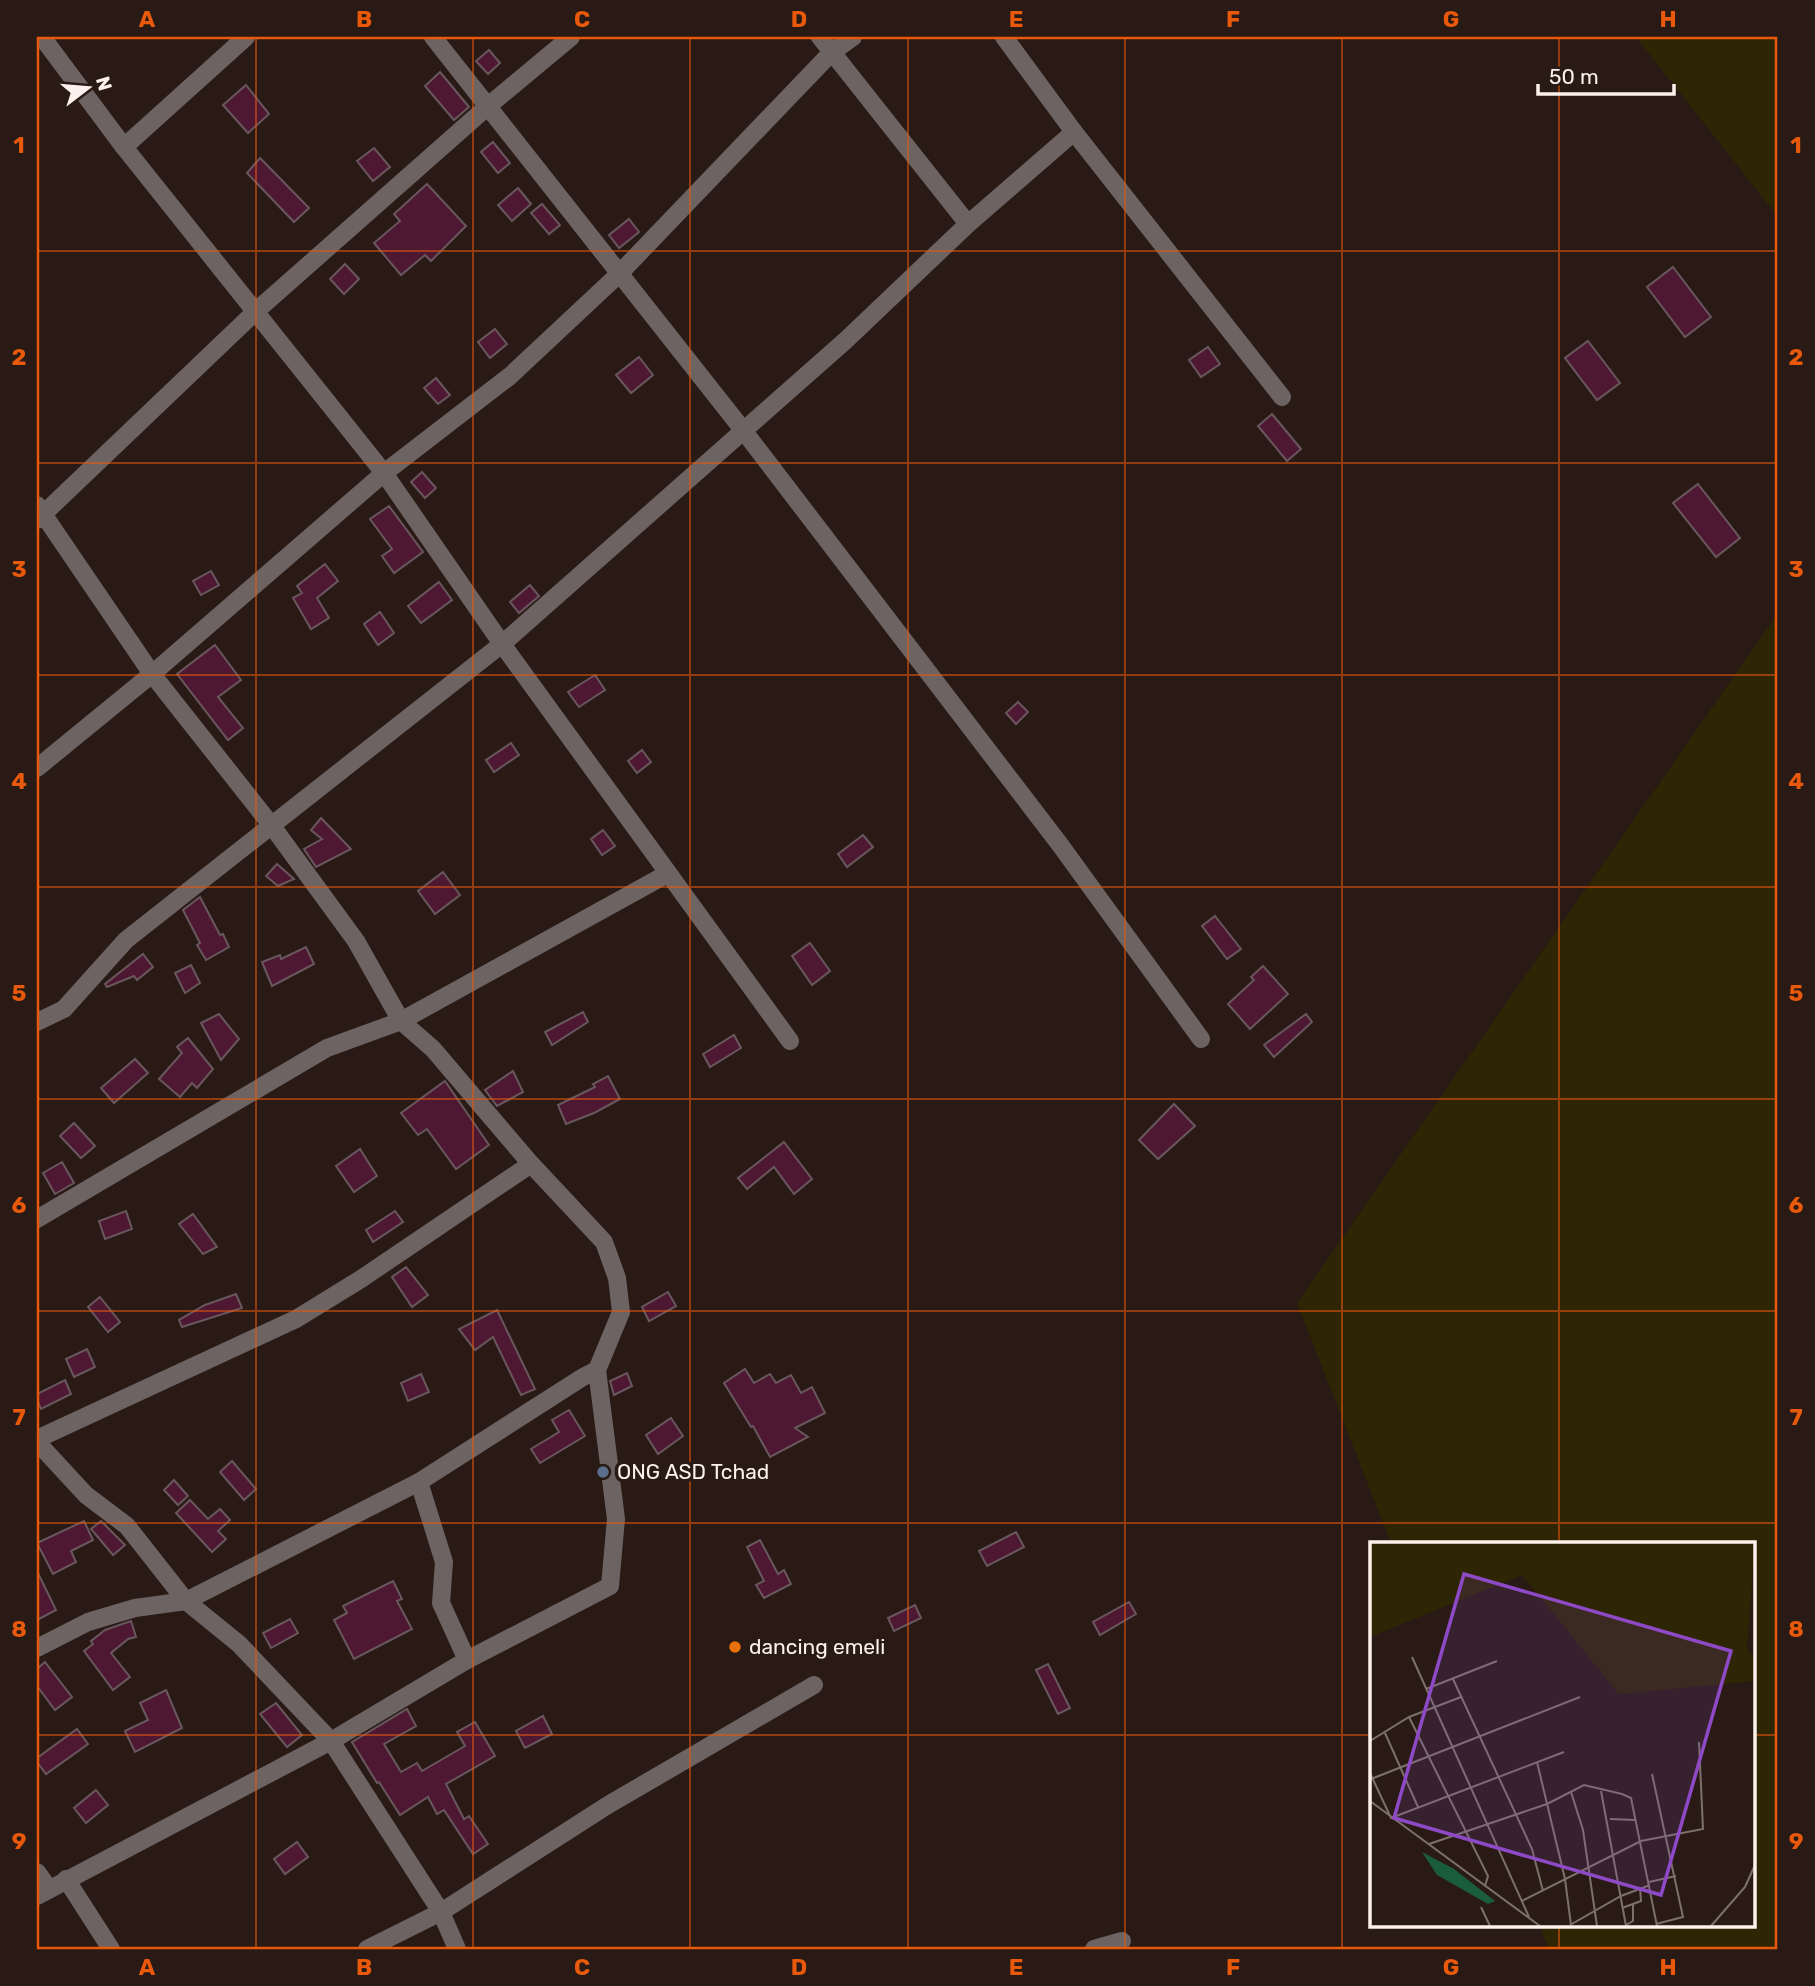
<svg xmlns="http://www.w3.org/2000/svg" width="1815" height="1986" font-family="Rubik,sans-serif">
<rect width="100%" height="100%" fill="#291a15"/>
<g fill="#2d2504">
<polygon points="1636,37 1778,37 1778,217"/>
<polygon points="1778,613 1778,1949 1549,1949 1539,1925 1754,1925 1754,1543 1391,1543 1297,1303"/>
</g>
<g fill="#4e1832" stroke="#69575e" stroke-width="2">
<polygon points="489,50 500,63 488,74 476,61"/>
<polygon points="440,72 469,107 454,120 425,86"/>
<polygon points="246,85 269,114 248,133 223,105"/>
<polygon points="493,142 510,163 498,173 481,152"/>
<polygon points="374,148 390,167 373,181 357,161"/>
<polygon points="260,158 309,208 294,222 247,173"/>
<polygon points="427,184 466,226 431,261 425,255 401,275 374,243 400,221 394,214"/>
<polygon points="518,188 531,204 512,221 498,205"/>
<polygon points="542,204 560,225 549,234 531,213"/>
<polygon points="629,219 639,232 619,248 609,235"/>
<polygon points="345,264 359,279 344,294 330,279"/>
<polygon points="1673,267 1711,317 1685,337 1647,287"/>
<polygon points="495,329 507,344 490,358 478,342"/>
<polygon points="1588,341 1620,383 1597,400 1565,358"/>
<polygon points="1208,347 1220,364 1201,377 1189,360"/>
<polygon points="639,357 653,375 631,393 616,375"/>
<polygon points="436,378 450,395 438,404 424,388"/>
<polygon points="1272,414 1301,449 1287,461 1258,426"/>
<polygon points="422,472 436,488 425,498 411,482"/>
<polygon points="1698,484 1740,538 1716,557 1673,503"/>
<polygon points="389,506 423,552 394,573 382,556 392,549 370,519"/>
<polygon points="325,564 338,581 317,598 329,618 311,629 293,598 302,593 297,586"/>
<polygon points="211,571 219,585 201,595 193,581"/>
<polygon points="439,582 452,600 421,623 408,606"/>
<polygon points="530,585 539,596 519,613 510,602"/>
<polygon points="380,612 394,633 378,645 364,624"/>
<polygon points="215,645 241,680 218,697 243,728 228,740 177,674"/>
<polygon points="595,675 605,690 579,707 568,692"/>
<polygon points="1018,702 1028,712 1016,724 1006,713"/>
<polygon points="511,743 519,755 494,772 486,760"/>
<polygon points="642,750 651,762 637,773 628,761"/>
<polygon points="321,818 351,849 316,867 304,849 322,839 311,830"/>
<polygon points="603,830 615,846 602,855 591,839"/>
<polygon points="863,835 873,847 847,867 838,854"/>
<polygon points="277,864 294,879 278,886 266,876"/>
<polygon points="443,872 460,895 435,914 418,891"/>
<polygon points="200,897 220,935 223,934 229,947 206,960 197,945 200,943 183,910"/>
<polygon points="1215,916 1241,949 1227,959 1202,926"/>
<polygon points="810,943 830,971 812,985 792,956"/>
<polygon points="306,947 314,964 272,986 262,962 280,955 281,959"/>
<polygon points="143,954 153,967 137,980 134,976 107,987 105,984"/>
<polygon points="191,965 200,983 185,993 175,973"/>
<polygon points="1263,966 1288,994 1250,1029 1228,1004 1254,980 1251,977"/>
<polygon points="583,1012 588,1022 552,1045 545,1032"/>
<polygon points="219,1014 239,1039 221,1060 201,1023"/>
<polygon points="1306,1014 1312,1022 1274,1057 1264,1045"/>
<polygon points="734,1035 741,1048 710,1067 703,1054"/>
<polygon points="188,1038 213,1069 197,1088 192,1083 180,1097 159,1079 182,1053 177,1047"/>
<polygon points="135,1059 148,1073 114,1103 101,1088"/>
<polygon points="513,1071 523,1092 497,1106 485,1090"/>
<polygon points="608,1076 620,1099 594,1113 566,1124 558,1105 595,1087 593,1084"/>
<polygon points="445,1081 489,1145 456,1169 427,1129 418,1135 401,1113"/>
<polygon points="1174,1104 1195,1126 1158,1159 1139,1140"/>
<polygon points="74,1123 95,1146 81,1158 60,1136"/>
<polygon points="784,1142 812,1179 794,1194 774,1167 747,1189 738,1178"/>
<polygon points="360,1149 377,1176 354,1192 336,1166"/>
<polygon points="62,1162 74,1183 55,1194 43,1173"/>
<polygon points="126,1211 132,1229 105,1239 99,1221"/>
<polygon points="395,1211 403,1222 373,1242 366,1230"/>
<polygon points="193,1214 217,1247 203,1254 179,1224"/>
<polygon points="406,1267 428,1295 412,1307 392,1277"/>
<polygon points="668,1292 676,1306 649,1321 642,1307"/>
<polygon points="236,1294 242,1308 182,1327 179,1320 205,1305"/>
<polygon points="100,1297 120,1322 108,1332 88,1307"/>
<polygon points="497,1310 535,1389 521,1395 493,1337 475,1350 459,1329"/>
<polygon points="87,1349 95,1367 74,1377 66,1359"/>
<polygon points="745,1369 754,1383 770,1374 776,1383 791,1375 801,1393 812,1387 825,1413 795,1428 808,1437 770,1457 753,1426 751,1427 724,1383"/>
<polygon points="627,1373 632,1386 614,1395 610,1381"/>
<polygon points="421,1374 429,1392 408,1401 401,1383"/>
<polygon points="65,1380 71,1394 41,1409 37,1400 37,1394"/>
<polygon points="569,1410 585,1436 540,1463 531,1449 559,1432 552,1420"/>
<polygon points="671,1418 683,1436 658,1454 646,1435"/>
<polygon points="232,1461 256,1489 244,1500 220,1472"/>
<polygon points="174,1480 188,1496 178,1505 164,1490"/>
<polygon points="190,1500 208,1519 220,1509 230,1520 218,1531 226,1539 212,1552 176,1513"/>
<polygon points="84,1521 93,1540 71,1551 76,1562 53,1574 37,1543"/>
<polygon points="101,1521 125,1545 113,1555 91,1529"/>
<polygon points="1016,1532 1024,1547 987,1566 979,1551"/>
<polygon points="760,1540 778,1574 784,1570 791,1584 764,1598 756,1585 764,1581 747,1547"/>
<polygon points="37,1571 56,1610 37,1620"/>
<polygon points="393,1581 402,1599 397,1601 412,1629 354,1659 334,1620 347,1613 343,1606"/>
<polygon points="1129,1602 1136,1614 1100,1635 1093,1622"/>
<polygon points="915,1605 921,1618 894,1631 888,1618"/>
<polygon points="290,1619 298,1633 271,1648 263,1633"/>
<polygon points="131,1621 136,1637 128,1639 111,1653 130,1677 113,1690 84,1651 93,1644 91,1641 105,1630"/>
<polygon points="45,1662 72,1697 55,1710 37,1686 37,1669"/>
<polygon points="1048,1664 1070,1708 1058,1714 1036,1670"/>
<polygon points="166,1690 182,1728 135,1752 125,1731 148,1720 140,1703"/>
<polygon points="276,1703 302,1735 287,1747 260,1714"/>
<polygon points="407,1709 416,1726 384,1744 401,1772 417,1763 422,1771 465,1746 457,1732 475,1722 495,1756 446,1784 464,1819 469,1816 488,1844 473,1854 444,1810 437,1814 428,1797 400,1815 379,1782 377,1783 352,1742"/>
<polygon points="543,1716 552,1734 525,1748 516,1731"/>
<polygon points="77,1729 88,1744 46,1774 37,1762 37,1758"/>
<polygon points="96,1790 108,1805 86,1823 74,1808"/>
<polygon points="297,1842 308,1857 285,1874 274,1859"/>
</g>
<g fill="none" stroke-linecap="round" stroke-linejoin="round">
<g stroke="#6c6362" stroke-width="18">
<polyline points="42,37 124,147 384,473 502,644 790,1041"/>
<polyline points="433,37 743,430 1061,846 1201,1039"/>
<polyline points="820,37 968,224"/>
<polyline points="1004,37 1074,132 1282,397"/>
<polyline points="124,147 246,37"/>
<polyline points="37,505 152,674 272,826 356,941 401,1021 433,1049 531,1164 604,1242 617,1278 621,1312 597,1370 616,1519 610,1586 467,1660 331,1741 37,1896"/>
<polyline points="37,520 255,312 487,107 571,37"/>
<polyline points="37,768 152,674 384,473 510,376 619,274 831,53 853,37"/>
<polyline points="37,1022 64,1009 126,940 502,644 845,341 968,224 1074,132"/>
<polyline points="37,1219 327,1048 401,1021 667,874"/>
<polyline points="37,1439 296,1319 361,1279 531,1164"/>
<polyline points="37,1442 86,1495 127,1526 186,1601 239,1644 331,1741 441,1912 457,1949"/>
<polyline points="419,1482 444,1562 441,1603 467,1660"/>
<polyline points="37,1648 88,1622 135,1608 186,1601 419,1482 583,1377 597,1370"/>
<polyline points="37,1872 49,1889"/>
<polyline points="66,1879 111,1949"/>
<polyline points="367,1949 441,1912 608,1805 814,1685"/>
<polyline points="1094,1949 1122,1941"/>
</g>
</g>
<path fill="none" stroke="#e8590c" stroke-width="2" stroke-opacity="0.55" d="M 256,37 L 256,1949M 473,37 L 473,1949M 690,37 L 690,1949M 908,37 L 908,1949M 1125,37 L 1125,1949M 1342,37 L 1342,1949M 1559,37 L 1559,1543M 37,251 L 1778,251M 37,463 L 1778,463M 37,675 L 1778,675M 37,887 L 1778,887M 37,1099 L 1778,1099M 37,1311 L 1778,1311M 37,1523 L 1778,1523M 37,1735 L 1372,1735M 1754,1735 L 1778,1735M 1559,1925 L 1559,1949"/>
<circle fill="#5c6f8a" stroke="#291a15" stroke-width="2.5" cx="603" cy="1472" r="7"/>
<circle fill="#e8710a" stroke="#291a15" stroke-width="2.5" cx="735" cy="1647" r="7"/>
<g text-anchor="middle" stroke-width="7" stroke-linejoin="round" paint-order="stroke">
<g font-size="21" fill="#fcf1ec" stroke="#291a15" text-anchor="start">
<text x="617" y="1479">ONG ASD Tchad</text>
<text x="749" y="1654">dancing emeli</text>
</g>
</g>
<g transform="translate(1370 1542)">
<rect width="385" height="385" fill="#291a15"/>
<path d="M 52,310 L 84,327 L 125,359 L 118,362 L 67,333 Z" fill="#1a5d3d"/>
<path d="M 0,1 L 385,1 L 377,107 L 385,117 L 385,139 L 249,152 L 152,33 L 0,95 Z" fill="#2d2504"/>
<path fill="none" stroke="#7d706b" stroke-width="2" d="M 42,115 L 159,375M 83,137 L 162,307 L 173,349M 56,147 L 127,119M 39,175 L 118,334 L 115,344M 15,191 L 48,265M 0,199 L 39,175 L 91,155M 167,220 L 195,337 L 201,383M 0,231 L 21,276 L 194,210M 282,232 L 313,375 L 286,382M 1,237 L 210,155M 231,249 L 256,384M 201,250 L 213,288 L 227,384M 0,259 L 170,384M 240,277 L 265,278M 59,302 L 177,262 L 214,243 L 252,252 L 261,256 L 287,384M 279,340 L 306,334M 152,359 L 271,299 L 333,287 L 329,200M 111,365 L 120,384M 252,366 L 271,359 L 270,346M 200,383 L 251,354 L 280,343M 256,383 L 263,379 L 263,362M 341,384 L 375,345 L 385,323"/>
<path fill="#8e4ac6" fill-opacity="0.15" stroke="#8e4ac6" stroke-width="3.5" d="M 94,32 L 361,109 L 291,353 L 24,276 Z"/>
<rect width="385" height="385" fill="none" stroke="#fcf1ec" stroke-width="3.5"/>
</g>
<rect width="1815" height="1986" fill="none" stroke="#291a15" stroke-width="77"/>
<g transform="translate(88 88) rotate(74)" stroke="#291a15" stroke-width="5" paint-order="stroke">
<path d="M0-5L12 26L0 18L-12 26Z" fill="#fcf1ec"/>
<text y="-10" font-size="19" font-weight="bold" text-anchor="middle" fill="#fcf1ec">N</text>
</g>
<path d="M1538 84v10h136v-10" fill="none" stroke="#fcf1ec" stroke-width="3.5"/>
<text x="1549" y="84" font-size="21" fill="#fcf1ec" stroke="#291a15" stroke-width="5" paint-order="stroke">50 m</text>
<rect x="38" y="38" width="1738" height="1910" fill="none" stroke="#e8590c" stroke-width="2.5"/>
<g font-size="23" text-anchor="middle" font-weight="bold" fill="#e8590c">
<text x="147" y="27">A</text>
<text x="364" y="27">B</text>
<text x="582" y="27">C</text>
<text x="799" y="27">D</text>
<text x="1016" y="27">E</text>
<text x="1233" y="27">F</text>
<text x="1451" y="27">G</text>
<text x="1668" y="27">H</text>
<text x="19" y="153">1</text>
<text x="1796" y="153">1</text>
<text x="19" y="365">2</text>
<text x="1796" y="365">2</text>
<text x="19" y="577">3</text>
<text x="1796" y="577">3</text>
<text x="19" y="789">4</text>
<text x="1796" y="789">4</text>
<text x="19" y="1001">5</text>
<text x="1796" y="1001">5</text>
<text x="19" y="1213">6</text>
<text x="1796" y="1213">6</text>
<text x="19" y="1425">7</text>
<text x="1796" y="1425">7</text>
<text x="19" y="1637">8</text>
<text x="1796" y="1637">8</text>
<text x="19" y="1849">9</text>
<text x="1796" y="1849">9</text>
<text x="147" y="1975">A</text>
<text x="364" y="1975">B</text>
<text x="582" y="1975">C</text>
<text x="799" y="1975">D</text>
<text x="1016" y="1975">E</text>
<text x="1233" y="1975">F</text>
<text x="1451" y="1975">G</text>
<text x="1668" y="1975">H</text>
</g>
</svg>
